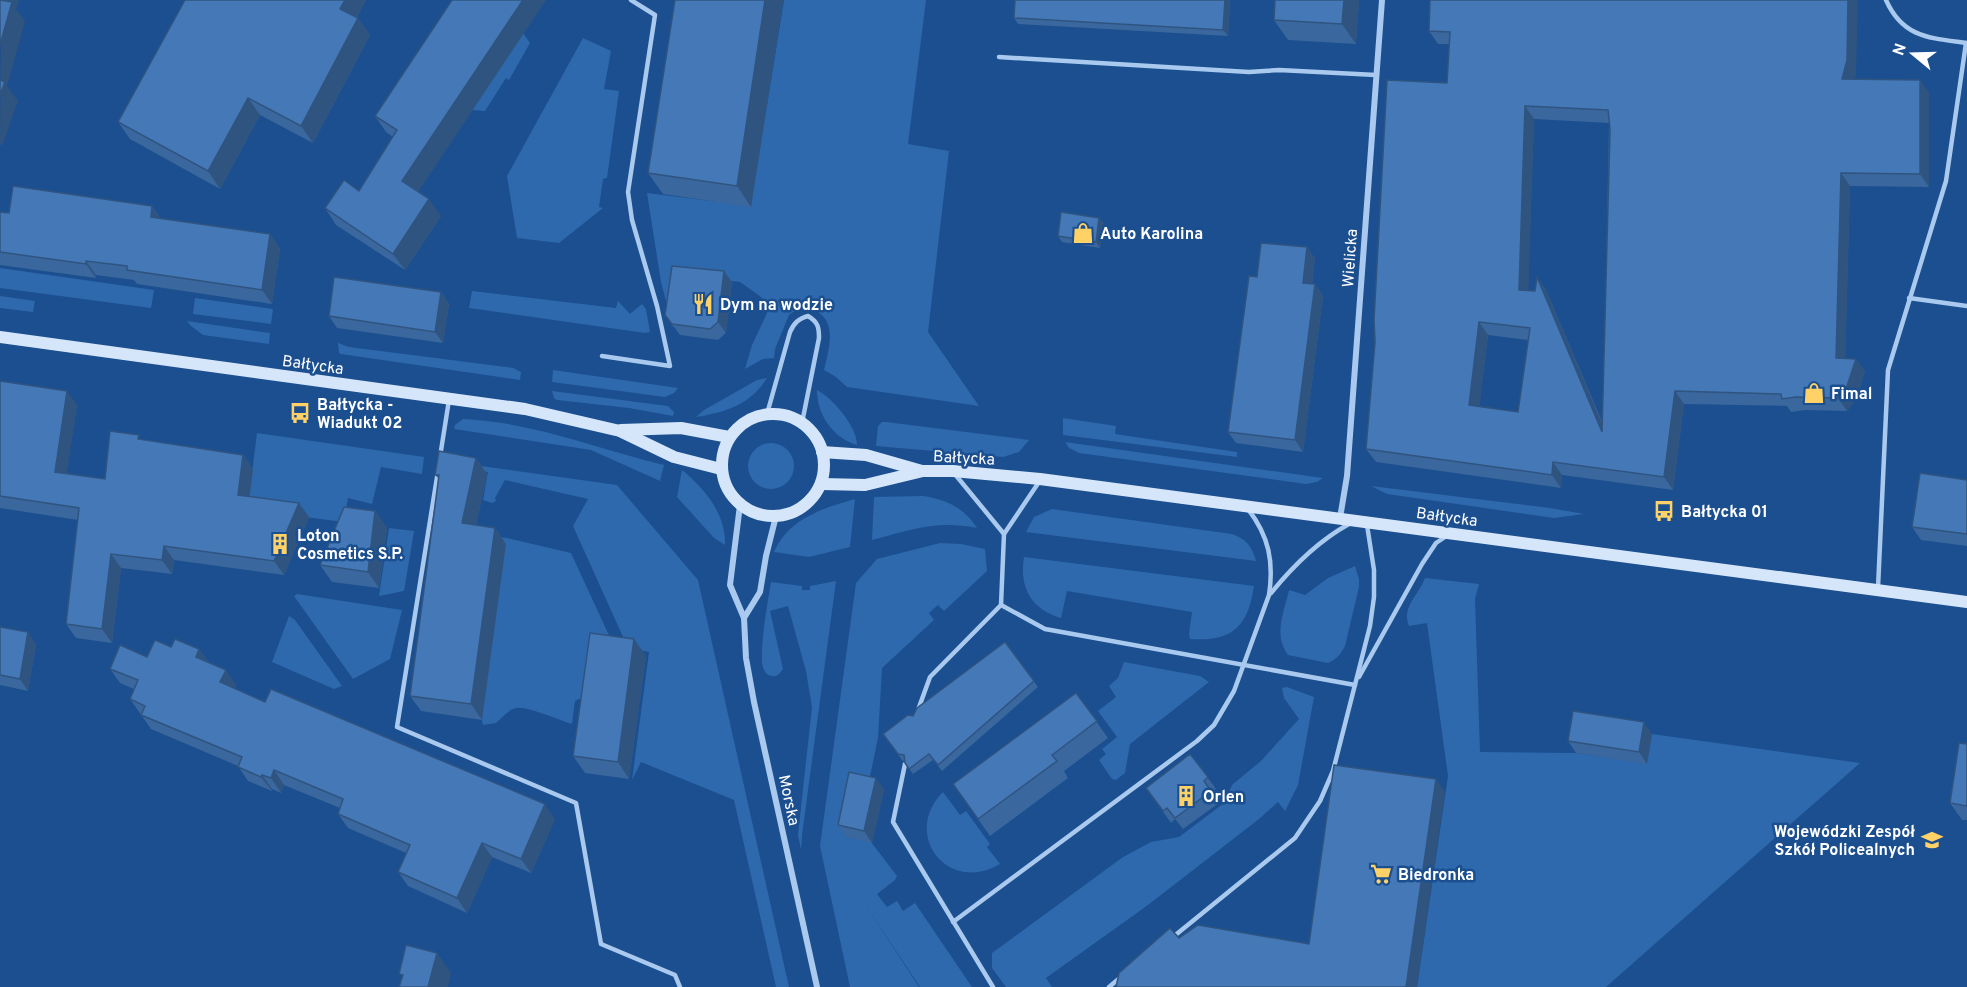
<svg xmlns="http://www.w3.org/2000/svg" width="1967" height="987" font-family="Overpass,sans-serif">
<rect width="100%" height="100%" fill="#1b4f8f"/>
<g fill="#2e69ad">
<path d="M 784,0 L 926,0 L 908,144 L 949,151 L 928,332 L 979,406 L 847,387 L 836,377 L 824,370 C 831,341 839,313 801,306 L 789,315 L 775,349 L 774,358 L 763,359 L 745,369 L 752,345 L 767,313 L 767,305 L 761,297 L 740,282 L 711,279 L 673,327 L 661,282 L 647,193 L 751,206 Z"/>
<polygon points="523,33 530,43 509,80 506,78 485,111 472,110"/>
<polygon points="583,38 611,51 604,89 619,91 607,178 603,179 599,207 603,208 559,243 517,238 507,176"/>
<polygon points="0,268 154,290 151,308 0,288"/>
<polygon points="472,291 616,308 618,301 630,314 642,304 646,309 650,332 645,333 469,308"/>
<polygon points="0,296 35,301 33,312 0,308"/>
<polygon points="195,298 273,309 271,324 193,314"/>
<polygon points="187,321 270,333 269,344 203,335 191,326"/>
<polygon points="338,343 349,347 513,368 521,372 520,380 341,354 339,353"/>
<polygon points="553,370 678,388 674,393 665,397 552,382"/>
<path d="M 767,378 C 750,405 726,412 696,417 L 704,410 L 757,380 Z"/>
<path d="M 817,390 C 833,398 857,427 857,445 C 833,438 817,415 817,390 Z"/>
<polygon points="552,391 668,406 674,412 673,416 629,408 557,400 554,398"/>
<polygon points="1063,418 1116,426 1115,434 1237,452 1237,457 1063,435"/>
<path d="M 463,419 C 533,422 597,449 664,465 L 660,481 L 591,450 L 454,429 L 455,425 Z"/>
<polygon points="882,422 886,422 1029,440 1019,452 1003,457 876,446 878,426"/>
<polygon points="257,433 424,457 422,474 381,467 372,504 348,498 344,522 181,501 249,497"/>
<polygon points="1065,442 1323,478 1317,482 1306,484 1079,453 1069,448"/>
<circle cx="771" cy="466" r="23"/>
<polygon points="452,462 617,485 698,580 789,987 776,987 734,800 641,762 632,780 649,652 628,648 573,526 588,499 505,480 495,498 496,501 492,503 483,500 488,472 451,465"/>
<path d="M 682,470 C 705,489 726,514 725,545 L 714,538 L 677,497 Z"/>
<polygon points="1371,486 1550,508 1584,514 1554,518 1387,494"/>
<path d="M 923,496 C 945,499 965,508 977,528 C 936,520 911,530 872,540 L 874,497 Z"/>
<path d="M 855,499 L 850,547 L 809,557 L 774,552 C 788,519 823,508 855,499 Z"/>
<path d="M 1052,509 L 1232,534 C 1246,539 1252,546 1256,561 L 1026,532 L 1034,517 Z"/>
<polygon points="389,528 414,531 404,591 379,596"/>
<path d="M 440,530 L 507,538 L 571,553 L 613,644 L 590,701 L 579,699 L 575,701 L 572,724 C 558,720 528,706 516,708 C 508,710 502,718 496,723 L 483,725 Z"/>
<polygon points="940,543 961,544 985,549 987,571 944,611 938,605 929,613 934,620 882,668 878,738 868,786 846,837 871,842 897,876 895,880 877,894 887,907 897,901 903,911 915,903 972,987 920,987 863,901 919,987 850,987 820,846 856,583 877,559"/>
<path d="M 1024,557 L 1254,586 C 1248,627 1232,642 1190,639 L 1189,634 L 1192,612 L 1067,591 L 1061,618 C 1031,609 1019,588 1024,557 Z"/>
<path d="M 1355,566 L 1359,579 L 1359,587 L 1345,646 C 1341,654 1337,659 1328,663 L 1288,655 C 1273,635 1284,612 1289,590 L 1305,595 L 1328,578 Z"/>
<path d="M 1425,578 L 1479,584 L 1475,599 L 1480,752 L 1576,753 L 1647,763 L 1652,734 L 1860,763 L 1606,987 L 1417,987 L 1448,776 L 1427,623 L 1409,626 C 1401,607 1419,595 1425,578 Z"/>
<path d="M 836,581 L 802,835 L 801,850 L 798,835 L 812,707 L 806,671 L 788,606 L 770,611 L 783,669 C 780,673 778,677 772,676 C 766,676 762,668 762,662 C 761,639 767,606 771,582 L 802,586 L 802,590 L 810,590 L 810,586 Z"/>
<polygon points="297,594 402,610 390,659 353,679 294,596"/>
<polygon points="289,616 295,620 342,686 334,689 272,662"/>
<polygon points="1124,662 1200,676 1209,682 1130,744 1125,773 1116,780 1112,779 1099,760 1106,754 1102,749 1117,737 1098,711 1116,697 1109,686 1118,678"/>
<polygon points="1287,687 1314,697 1298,785 1285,811 1278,802 1259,819 1148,905 1046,978 1052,987 1006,987 992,968 992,953 1123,857 1151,842 1179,837 1224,803 1223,801 1233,784 1261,761 1299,719 1284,698 1282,688"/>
<path d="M 943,792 L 960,815 L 966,811 L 990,844 L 987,847 L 1000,864 C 948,895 901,834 943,792 Z"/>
</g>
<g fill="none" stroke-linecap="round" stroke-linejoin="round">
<g stroke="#a9c9ee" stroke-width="4.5">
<path d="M 1886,0 C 1903,38 1930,38 1967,43"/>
<polyline points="999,57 1249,72 1279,70 1376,75"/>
<polyline points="1909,298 1967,306"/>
<polyline points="602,356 670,366 657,306 632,220 628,192 655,15 631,0"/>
<path d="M 767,414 L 790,332 C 794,323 798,319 808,316 C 818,322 819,327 819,338 L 802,423"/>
<polyline points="440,457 449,400"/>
<polyline points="438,471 397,727 576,803 601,944 675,975 680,987"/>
<polyline points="954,473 1004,534"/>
<polyline points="1878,588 1888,370 1946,181 1966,43"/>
<path d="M 1271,593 C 1293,566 1318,541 1349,524"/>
<polyline points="1001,605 1045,629 1355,685"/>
<polyline points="1359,677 1422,564 1436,543 1448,535"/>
<polyline points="918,710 930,677 1001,605 1004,534 1039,482"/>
<polyline points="905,764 893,822 993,987"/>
<path d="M 953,922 L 1197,741 L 1214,725 L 1234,691 L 1269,595 C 1274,562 1269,536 1248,509"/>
<polyline points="1173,937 1295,838 1320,801 1333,771 1370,626 1374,597 1374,570 1367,525"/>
<polyline points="1109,987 1121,977"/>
</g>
<g stroke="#a9c9ee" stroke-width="6">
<polyline points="740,505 730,585 744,618 760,592 766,556 776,516"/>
<polyline points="1340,518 1347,476 1382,0"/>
<polyline points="744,618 746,658 754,702 817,987"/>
</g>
<g stroke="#d6e6fa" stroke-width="12">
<polyline points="0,337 525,409 620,431 674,457 721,469"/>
<circle cx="773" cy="465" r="51"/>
<polyline points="621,430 681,428 729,437"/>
<polyline points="822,452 866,455 922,471"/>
<polyline points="822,484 865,485 923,471 953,471 1040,479 1967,602"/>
</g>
</g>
<g fill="#3a679d" fill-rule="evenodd">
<polygon points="185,0 366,0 357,17 370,35 313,143 260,115 220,189 130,139 118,122"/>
<polygon points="452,0 418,192 441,216 405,270 336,225 325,208 359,191 393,137 386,132 375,116"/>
<polygon points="675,0 783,0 751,207 663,194 648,173"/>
<polygon points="1230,0 1228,36 1018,24 1014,18"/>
<polygon points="1275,0 1359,0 1356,44 1288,40 1274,20"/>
<path d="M 1430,0 L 1856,73 L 1854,79 L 1929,92 L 1929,187 L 1850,186 L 1845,358 L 1865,371 L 1856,399 L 1847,411 L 1805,410 L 1791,412 L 1787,406 L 1684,404 L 1673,490 L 1562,475 L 1561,488 L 1376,462 L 1366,449 L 1447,83 L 1449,44 L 1438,44 L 1429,31 ZM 1534,119 L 1609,123 L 1603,424 L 1546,290 L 1537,277 L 1535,291 L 1528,290 ZM 1488,335 L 1528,340 L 1518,412 L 1479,407 Z"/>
<polygon points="152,206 161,219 270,234 280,249 272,304 137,284 134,280 96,275 96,278 0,265 0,212 9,213"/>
<polygon points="1099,218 1104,224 1100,248 1062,242 1058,236"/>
<polygon points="1307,247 1315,259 1312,284 1315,284 1323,296 1303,452 1236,443 1228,432 1257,277"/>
<polygon points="732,282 726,333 718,340 680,335 665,315"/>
<polygon points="441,292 449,304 443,343 337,328 329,316"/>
<polygon points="0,381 77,405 66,473 105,479 142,440 243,455 253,469 250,497 309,517 284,575 174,560 172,574 121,568 112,643 76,638 66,624 78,520 0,508"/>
<polygon points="476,458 487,474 476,525 495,528 506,544 482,720 421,711 410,696 439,479 435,475"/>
<polygon points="1967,480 1967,546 1921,540 1912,527"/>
<polygon points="375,511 387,528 379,588 332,582 320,565"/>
<polygon points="0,627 36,644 28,691 0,685"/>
<polygon points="1005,642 1038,687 942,771 933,760 913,774 905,763 904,761 902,760 883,734 913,716"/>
<polygon points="171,647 199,649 209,663 236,685 234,689 265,702 555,819 531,873 492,857 467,913 408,886 398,872 406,853 348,828 338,814 340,808 284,785 281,793 272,789 272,791 248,781 238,766 151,729 130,699 134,689 120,683 110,669 147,657"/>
<polygon points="646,656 629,779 585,773 573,756"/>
<polygon points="1076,693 1108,738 1064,771 1068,778 990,836 953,784"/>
<polygon points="1652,734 1647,764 1576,753 1568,741"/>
<polygon points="1967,744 1967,820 1962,820 1950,803"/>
<polygon points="1190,754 1216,789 1212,792 1219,803 1183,829 1175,819 1171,823 1146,788"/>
<polygon points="884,789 872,843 846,837 838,825"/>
</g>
<g fill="#305480">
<polygon points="1,0 19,0 16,9 25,21 7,86 18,101 2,146 0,144"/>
<polygon points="345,0 366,0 352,26 340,9"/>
<polygon points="523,0 546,0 414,198 402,181"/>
<polygon points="765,0 783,0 751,207 737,186"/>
<polygon points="1225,0 1230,0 1228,36 1223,30"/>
<polygon points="1344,0 1359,0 1356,44 1342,24"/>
<polygon points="1848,0 1858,0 1856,73 1851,92 1842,79"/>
<polygon points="358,18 370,35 313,143 301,126"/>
<polygon points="1920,80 1929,92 1929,187 1920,174"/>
<polygon points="248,98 260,115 220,189 208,171"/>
<polygon points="1525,106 1534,119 1528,302 1519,290"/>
<polygon points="1841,173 1850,186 1845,371 1836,358"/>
<polygon points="429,199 441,216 405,270 393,254"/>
<polygon points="152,206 162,221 151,217"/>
<polygon points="1099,218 1104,224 1100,248 1096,242"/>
<polygon points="270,234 280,249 272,304 262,290"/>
<polygon points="1307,247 1315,259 1311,294 1303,283"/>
<polygon points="86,261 96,275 96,278 86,264"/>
<polygon points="724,271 732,282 726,333 718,322"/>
<polygon points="1537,277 1546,290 1611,445 1602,432"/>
<polygon points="1315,284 1323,296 1303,452 1295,440"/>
<polygon points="441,292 449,304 443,343 435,332"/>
<polygon points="1479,322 1488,335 1478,418 1469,405"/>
<polygon points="1856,359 1865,371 1856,399 1847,411 1838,398"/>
<polygon points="67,391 77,405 65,486 55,472"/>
<polygon points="1675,391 1684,404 1673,490 1664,477"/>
<polygon points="243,455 253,469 248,509 238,495"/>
<polygon points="476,458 487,474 473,539 462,523"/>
<polygon points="1553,462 1562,475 1561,488 1552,475"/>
<polygon points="299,503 309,517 284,575 274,561"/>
<polygon points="375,511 387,528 379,588 368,572"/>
<polygon points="495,528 506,544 482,720 471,704"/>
<polygon points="164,546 174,560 172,574 162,560"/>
<polygon points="111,554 121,568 112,643 102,629"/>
<polygon points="28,632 36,644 28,691 20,679"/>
<polygon points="634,639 646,656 629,779 618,762"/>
<polygon points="199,649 209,663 196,657"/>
<polygon points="226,670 236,685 230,697 220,682"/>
<polygon points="1644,722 1652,734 1647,764 1639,752"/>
<polygon points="274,770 284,785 281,793 271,778"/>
<polygon points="262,775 272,789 272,791 261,777"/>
<polygon points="876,778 884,789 872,843 864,831"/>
<polygon points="1436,779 1445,792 1417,987 1406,987"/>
<polygon points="545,804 555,819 531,873 521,859"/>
<polygon points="482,843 492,857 467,913 457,898"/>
<polygon points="437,953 451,973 448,987 428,987"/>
</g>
<g fill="#4478b7" stroke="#305480" stroke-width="1.5" fill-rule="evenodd">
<polygon points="0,0 12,2 0,45"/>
<polygon points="185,0 345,0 340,9 358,18 301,126 248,98 208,171 118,122"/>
<polygon points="452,0 523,0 402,181 429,199 393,254 325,208 344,180 359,191 397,130 375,116"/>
<polygon points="675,0 765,0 737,186 648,173"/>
<polygon points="1015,0 1225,0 1223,30 1014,18"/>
<polygon points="1275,0 1344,0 1342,24 1274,20"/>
<path d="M 1430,0 L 1848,0 L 1847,60 L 1842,79 L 1920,80 L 1920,174 L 1841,173 L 1836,358 L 1856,359 L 1847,386 L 1838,398 L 1796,397 L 1782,399 L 1781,394 L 1675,391 L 1664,477 L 1553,462 L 1552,475 L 1366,449 L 1375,342 L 1374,320 L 1387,80 L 1447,83 L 1450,32 L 1429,31 ZM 1525,106 L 1608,110 L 1610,129 L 1602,432 L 1537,277 L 1535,291 L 1519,290 ZM 1479,322 L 1530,328 L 1518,412 L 1469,405 Z"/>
<polygon points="0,80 5,82 0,95"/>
<polygon points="13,186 152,206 151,217 270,234 262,290 127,270 127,266 86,261 86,264 0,252 0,212 9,213"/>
<polygon points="1061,212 1099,218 1096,242 1058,236"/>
<polygon points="1261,243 1307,247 1303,283 1315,284 1295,440 1228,432 1249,276 1257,277"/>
<polygon points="672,266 724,271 718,322 710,329 672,324 665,315"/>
<polygon points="334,277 441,292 435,332 329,316"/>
<polygon points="0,381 67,391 55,472 105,479 110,431 139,435 138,439 243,455 238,495 299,503 274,561 164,546 162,560 111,554 102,629 66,624 79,508 0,496"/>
<polygon points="439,451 476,458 462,523 495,528 471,704 410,696 439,475 435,475"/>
<polygon points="1920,473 1967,480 1967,534 1912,527"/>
<polygon points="344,507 375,511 368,572 320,565"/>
<polygon points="0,627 28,632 20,679 0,675"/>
<polygon points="590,633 634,639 618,762 573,756"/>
<polygon points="175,639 199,649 196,657 226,670 220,682 265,702 271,689 545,804 521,859 482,843 457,898 398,872 410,845 338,814 343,799 274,770 271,778 262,775 261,777 238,767 242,757 141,715 145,706 130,699 138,680 110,669 120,645 147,657 155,640 171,647"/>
<polygon points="1005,642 1034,681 938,765 929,754 909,769 905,763 904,755 898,754 883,734 908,715 913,716 917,708"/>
<polygon points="1076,693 1097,721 1052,755 1057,761 978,819 953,784"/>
<polygon points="1573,711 1644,722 1639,752 1568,741"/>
<polygon points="1959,743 1967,744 1967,806 1950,803"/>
<polygon points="1190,754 1208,777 1204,781 1211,791 1175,818 1167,808 1163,811 1146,788"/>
<polygon points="1334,765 1436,779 1406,987 1116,987 1119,973 1170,928 1179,938 1198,925 1309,944"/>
<polygon points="849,772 876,778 864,831 838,825"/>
<polygon points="406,945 437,953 428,987 399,987 403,975 399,974"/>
</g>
<defs>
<symbol id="shop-bare" viewBox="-9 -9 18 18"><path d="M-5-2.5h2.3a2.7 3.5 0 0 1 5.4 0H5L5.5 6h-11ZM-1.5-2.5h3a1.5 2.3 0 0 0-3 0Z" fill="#ffd166" stroke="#1b4f8f" stroke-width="2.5" paint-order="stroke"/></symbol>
<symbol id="restaurant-bare" viewBox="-9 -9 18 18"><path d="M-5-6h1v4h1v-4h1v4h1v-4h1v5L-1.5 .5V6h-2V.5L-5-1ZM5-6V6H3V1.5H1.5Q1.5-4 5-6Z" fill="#ffd166" stroke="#1b4f8f" stroke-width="2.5" paint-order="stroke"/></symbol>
<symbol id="bus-bare" viewBox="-9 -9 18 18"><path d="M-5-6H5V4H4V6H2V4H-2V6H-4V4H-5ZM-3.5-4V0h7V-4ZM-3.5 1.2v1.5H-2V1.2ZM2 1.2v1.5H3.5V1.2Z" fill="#ffd166" stroke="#1b4f8f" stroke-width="2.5" paint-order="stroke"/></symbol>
<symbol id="building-bare" viewBox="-9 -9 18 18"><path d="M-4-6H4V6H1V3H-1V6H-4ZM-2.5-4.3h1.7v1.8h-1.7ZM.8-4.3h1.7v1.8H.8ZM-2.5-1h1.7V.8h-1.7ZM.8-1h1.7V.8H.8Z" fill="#ffd166" stroke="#1b4f8f" stroke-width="2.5" paint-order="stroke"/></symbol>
<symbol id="university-bare" viewBox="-9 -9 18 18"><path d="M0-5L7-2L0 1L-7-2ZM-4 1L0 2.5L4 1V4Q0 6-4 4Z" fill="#ffd166" stroke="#1b4f8f" stroke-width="2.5" paint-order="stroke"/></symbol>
<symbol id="supermarket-bare" viewBox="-9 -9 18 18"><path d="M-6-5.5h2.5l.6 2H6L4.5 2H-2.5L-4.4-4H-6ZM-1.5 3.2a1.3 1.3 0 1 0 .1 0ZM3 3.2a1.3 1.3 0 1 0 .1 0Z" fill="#ffd166" stroke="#1b4f8f" stroke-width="2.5" paint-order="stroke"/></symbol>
</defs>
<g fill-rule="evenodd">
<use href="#shop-bare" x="1068" y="218" width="30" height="30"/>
<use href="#restaurant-bare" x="688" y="289" width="30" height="30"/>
<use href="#shop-bare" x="1799" y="378" width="30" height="30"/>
<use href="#bus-bare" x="285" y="398" width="30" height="30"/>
<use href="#bus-bare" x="1649" y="496" width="30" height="30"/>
<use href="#building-bare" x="265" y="529" width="30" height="30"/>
<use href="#building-bare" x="1171" y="781" width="30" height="30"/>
<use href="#university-bare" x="1917" y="825" width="30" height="30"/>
<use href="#supermarket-bare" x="1366" y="859" width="30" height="30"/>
</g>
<g text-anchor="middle" stroke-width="5" stroke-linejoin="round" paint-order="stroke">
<g font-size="16" font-weight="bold" fill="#fff" stroke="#1b4f8f" text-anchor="start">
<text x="1100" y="239">Auto Karolina</text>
<text x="720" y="310">Dym na wodzie</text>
<text x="1831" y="399">Fimal</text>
<text x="317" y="410">Bałtycka -<tspan x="317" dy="18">Wiadukt 02</tspan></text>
<text x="1681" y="517">Bałtycka 01</text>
<text x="297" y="541">Loton<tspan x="297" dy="18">Cosmetics S.P.</tspan></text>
<text x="1203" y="802">Orlen</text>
<text x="1915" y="837" text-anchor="end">Wojewódzki Zespół<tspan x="1915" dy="18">Szkół Policealnych</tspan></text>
<text x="1398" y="880">Biedronka</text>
</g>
<g font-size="16" fill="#fff" stroke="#1b4f8f">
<text transform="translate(1349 258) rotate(-86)" y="6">Wielicka</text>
<text transform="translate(313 364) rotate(8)" y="6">Bałtycka</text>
<text transform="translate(964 457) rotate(3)" y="6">Bałtycka</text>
<text transform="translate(1447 516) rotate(8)" y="6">Bałtycka</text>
<text transform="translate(790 800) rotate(78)" y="6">Morska</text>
</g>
</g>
<g transform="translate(1913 54) rotate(289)" stroke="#1b4f8f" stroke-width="4.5" paint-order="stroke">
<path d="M0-4.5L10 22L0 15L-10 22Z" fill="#ffffff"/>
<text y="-9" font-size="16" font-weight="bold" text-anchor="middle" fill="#ffffff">N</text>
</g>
</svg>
